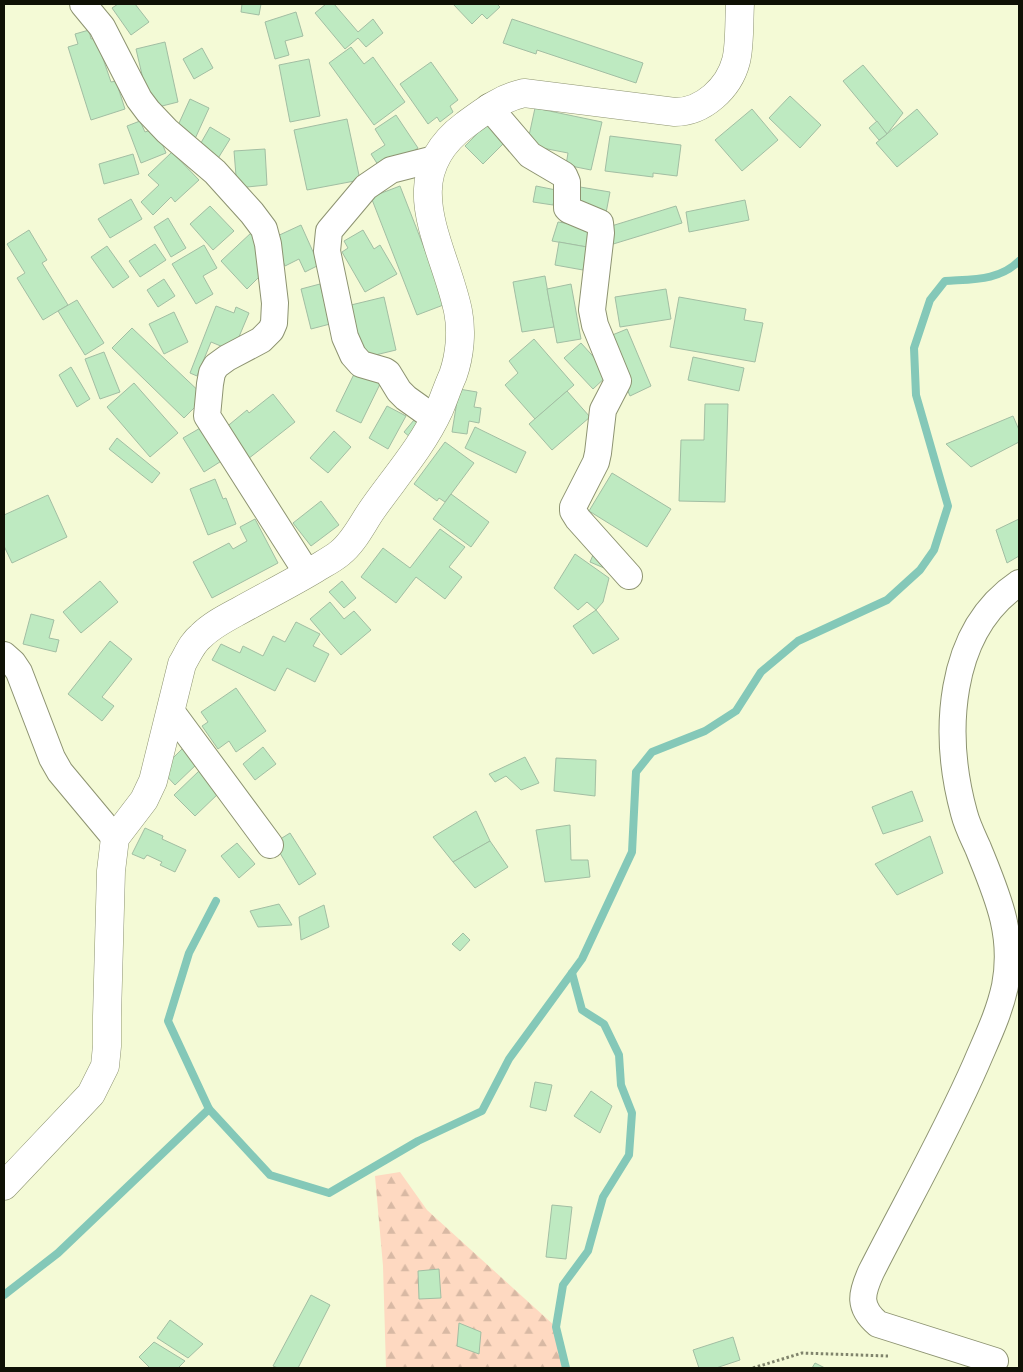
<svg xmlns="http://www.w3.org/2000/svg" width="1023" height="1372" font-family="'Times New Roman',serif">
<defs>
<pattern id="forest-firs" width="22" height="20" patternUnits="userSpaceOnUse" patternTransform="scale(1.25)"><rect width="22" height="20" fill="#fed9c1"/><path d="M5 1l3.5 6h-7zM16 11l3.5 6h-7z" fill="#d8b9a4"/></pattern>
</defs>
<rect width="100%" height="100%" fill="#f4fad6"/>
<polygon fill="url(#forest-firs)" points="400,1172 427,1210 556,1327 563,1368 386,1368 383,1266 375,1176"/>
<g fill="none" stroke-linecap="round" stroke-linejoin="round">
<g stroke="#84c8b8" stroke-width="8">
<polyline points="209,1109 168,1021 189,953 216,901"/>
<path d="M 4,1295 L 58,1253 L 209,1109 L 270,1175 L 329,1193 L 418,1141 L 482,1111 L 509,1059 L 582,959 L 632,852 L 636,772 L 652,752 L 705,731 L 736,711 L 761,672 L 798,641 L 887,600 L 920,570 L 934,550 L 948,506 L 916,395 L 914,348 L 930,300 L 945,281 C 972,279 999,281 1019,261"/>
<polyline points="566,1368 556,1327 563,1285 588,1251 603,1197 629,1155 632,1113 621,1085 619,1055 604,1024 582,1010 572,973"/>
</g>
</g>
<g fill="#beeac1" stroke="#a2bea3">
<polygon points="118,4 135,4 149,22 131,35 112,8"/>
<polygon points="242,4 261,4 259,15 241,12"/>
<polygon points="326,4 334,4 358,32 373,19 383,33 366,47 358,38 345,49 315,13"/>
<polygon points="453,4 497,4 500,7 487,19 482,14 472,24"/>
<polygon points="296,12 303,36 285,41 289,55 275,59 265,22"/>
<polygon points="512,19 643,63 636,83 537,50 536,54 503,43"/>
<polygon points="89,30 91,39 96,38 111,82 116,81 125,109 91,120 68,47 78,44 75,34"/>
<polygon points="165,42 178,102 150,109 136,49"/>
<polygon points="351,47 364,64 373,57 405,102 374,125 329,63"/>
<polygon points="202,48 213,68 194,79 183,59"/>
<polygon points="309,59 320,116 290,122 279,65"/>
<polygon points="431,62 458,100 450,106 453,112 440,122 437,117 428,124 400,84"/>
<polygon points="863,65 903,113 887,134 843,81"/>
<polygon points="790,96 821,125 800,148 769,118"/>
<polygon points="190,99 209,108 194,141 175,132"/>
<polygon points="535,108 602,122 591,170 566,165 568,153 527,145"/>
<polygon points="752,109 778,140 742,171 715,140"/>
<polygon points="917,109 938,134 897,167 876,143"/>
<polygon points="396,115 418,148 395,164 380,168 371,154 385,145 375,129"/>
<polygon points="347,119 360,180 307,190 294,130"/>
<polygon points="140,121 145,132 156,128 166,153 141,163 127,126"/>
<polygon points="877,121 887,134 879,140 869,128"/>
<polygon points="489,122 507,140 483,164 465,146"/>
<polygon points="210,127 230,139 217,160 198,148"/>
<polygon points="610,136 681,145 677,176 653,173 653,177 605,171"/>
<polygon points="265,149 267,185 237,188 234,151"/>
<polygon points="172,152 199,180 175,202 171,197 153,215 141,202 159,185 148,175"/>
<polygon points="133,154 139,174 104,184 99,164"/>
<polygon points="400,186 446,304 417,315 371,197"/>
<polygon points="536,186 556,190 553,205 533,202"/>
<polygon points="574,186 610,192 606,213 570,206"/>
<polygon points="131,199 142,219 110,238 98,219"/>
<polygon points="745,200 749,220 689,232 686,212"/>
<polygon points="210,206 234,231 213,250 190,224"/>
<polygon points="676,206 682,223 610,245 605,228"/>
<polygon points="168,218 186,248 171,257 154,227"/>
<polygon points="558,222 592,227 587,247 552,241"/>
<polygon points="301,225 319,265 305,272 299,259 285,266 273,238"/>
<polygon points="29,230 47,260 42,263 68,305 43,320 17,278 25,273 7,244"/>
<polygon points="363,230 374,249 380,245 397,274 365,292 342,252 348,248 344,241"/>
<polygon points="252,232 269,267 247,289 221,261"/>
<polygon points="559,242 587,247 583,270 555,265"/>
<polygon points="155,244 166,260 140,277 129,261"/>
<polygon points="204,245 217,268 203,276 213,294 196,304 172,264"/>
<polygon points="107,246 129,277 113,288 91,257"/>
<polygon points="545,276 554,327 522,332 513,282"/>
<polygon points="164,279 175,296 158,307 147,290"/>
<polygon points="320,284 330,324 311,329 301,289"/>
<polygon points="571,284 581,339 557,343 547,289"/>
<polygon points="666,289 671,319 620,327 615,297"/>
<polygon points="384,297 396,350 363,358 351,305"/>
<polygon points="679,297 746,309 744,320 763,323 755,362 670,347"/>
<polygon points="77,300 104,343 85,355 58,311"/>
<polygon points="216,306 234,313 236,307 249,313 233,351 211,342 197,376 190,373"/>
<polygon points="174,312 188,342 164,354 149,324"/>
<polygon points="132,328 205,397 184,418 112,348"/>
<polygon points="627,329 651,386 630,396 605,338"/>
<polygon points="534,339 574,385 535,419 505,385 518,373 509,361"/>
<polygon points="581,343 609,374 593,389 564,358"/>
<polygon points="104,352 120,392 100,399 85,359"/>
<polygon points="693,357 744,368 739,391 688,380"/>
<polygon points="71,367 90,399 77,407 59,375"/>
<polygon points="356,370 381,382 361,423 336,411"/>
<polygon points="134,383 178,433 150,457 107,407"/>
<polygon points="459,389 477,392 474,407 481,408 479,423 469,421 467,434 452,432"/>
<polygon points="567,391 590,417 552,450 529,424"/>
<polygon points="273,394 295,422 248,459 224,429 247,410 249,413"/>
<polygon points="705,404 728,404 725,502 679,501 681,440 704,440"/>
<polygon points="387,406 406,416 388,449 369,438"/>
<polygon points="1013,416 1019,430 1019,442 971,467 946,444"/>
<polygon points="414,420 424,429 411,438 404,432"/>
<polygon points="202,427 223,460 204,472 183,438"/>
<polygon points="475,427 526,452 516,473 465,448"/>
<polygon points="334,431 351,447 328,473 310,458"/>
<polygon points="117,438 160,473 152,483 109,449"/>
<polygon points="445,442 474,463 445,502 439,498 437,501 414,484"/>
<polygon points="612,473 671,509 647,547 589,511"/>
<polygon points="215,479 223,499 226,498 236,524 208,535 190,489"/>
<polygon points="451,494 489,522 471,547 433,519"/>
<polygon points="48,495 67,537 12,563 4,546 4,515"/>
<polygon points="321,501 339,525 311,546 293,523"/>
<polygon points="255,519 278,563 212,598 193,562 229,543 233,549 247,541 240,527"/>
<polygon points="1019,519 1019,556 1007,563 996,530"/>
<polygon points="440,529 465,547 449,567 462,577 445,599 416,577 396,603 361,577 383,548 410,568"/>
<polygon points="575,554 609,578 603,602 596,610 587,602 578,610 554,588"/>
<polygon points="593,555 618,574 590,562"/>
<polygon points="100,581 118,602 81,633 63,612"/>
<polygon points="342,581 356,598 344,608 329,592"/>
<polygon points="330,602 344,619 354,611 371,630 341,655 310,619"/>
<polygon points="596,610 619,639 593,654 573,626"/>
<polygon points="31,614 54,620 49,638 59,640 56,652 23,644"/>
<polygon points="296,622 320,634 313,646 329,654 315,682 287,668 275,691 212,660 221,644 240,653 243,646 263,656 273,636 285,642"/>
<polygon points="110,641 132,659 102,697 114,706 102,721 68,694"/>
<polygon points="236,688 266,731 236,752 229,741 218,749 202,726 208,722 201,712"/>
<polygon points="263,747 276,764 255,780 243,764"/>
<polygon points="183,748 198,763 175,785 161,770"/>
<polygon points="525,757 539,783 521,790 506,776 495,782 489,774"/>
<polygon points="556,758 596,760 595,796 554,791"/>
<polygon points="199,771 220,792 195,816 174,795"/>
<polygon points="912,791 923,821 883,834 872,807"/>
<polygon points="476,811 490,841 453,862 433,837"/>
<polygon points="570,825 571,860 588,860 590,877 545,882 536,830"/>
<polygon points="145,828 163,836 162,839 186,850 175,872 160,865 162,862 147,855 144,859 132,854"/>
<polygon points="290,833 316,874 299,885 274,843"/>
<polygon points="930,836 943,873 897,895 875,864"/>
<polygon points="490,841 508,867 475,888 453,862"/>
<polygon points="237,843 255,864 239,878 221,856"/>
<polygon points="279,904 292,925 258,927 250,911"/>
<polygon points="324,905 329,927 301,940 299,917"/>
<polygon points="463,933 470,940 460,951 452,944"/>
<polygon points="535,1082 552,1085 546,1111 530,1107"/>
<polygon points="591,1091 612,1106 600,1133 574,1116"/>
<polygon points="552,1205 572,1207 566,1259 546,1257"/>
<polygon points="439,1269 441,1298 419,1299 418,1271"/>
<polygon points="311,1295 330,1305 298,1368 278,1368 273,1366"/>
<polygon points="170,1320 203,1344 188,1358 157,1338"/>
<polygon points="459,1323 481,1332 479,1354 457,1346"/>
<polygon points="733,1337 740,1360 716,1368 699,1368 693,1350"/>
<polygon points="154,1342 185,1361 178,1368 150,1368 139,1357"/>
<polygon points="815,1363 825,1368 812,1368"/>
</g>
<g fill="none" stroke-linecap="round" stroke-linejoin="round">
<defs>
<g id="street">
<polyline points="83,4 102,27 139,99 148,111 167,131 215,172 252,213 264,229 268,244 275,303 274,323 271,330 261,340 227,358 216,366 212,373 210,384 207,416 307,573"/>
<polyline points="489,107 530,155 564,175 567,182 567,208 569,210 600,223 601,233 592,310 595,325 618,381 603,410 598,453 596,462 573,507 573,511 578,519 629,576"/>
<polyline points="434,159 391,170 366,187 329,231 327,251 345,337 353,355 361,364 385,371 388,373 399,391 406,398 434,418"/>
<polyline points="4,655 13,663 19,672 52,758 60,772 115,838"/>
<polyline points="171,711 270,845"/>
<path d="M 995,1361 L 878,1324 C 858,1307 861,1294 871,1272 C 906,1203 945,1135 976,1064 C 987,1038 999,1014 1005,986 C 1015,934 997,895 978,848 C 973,837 967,825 964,813 C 943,736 946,632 1019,583"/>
</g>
<path id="secondary" d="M 4,1186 L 91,1094 L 105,1066 L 107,1046 L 107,1016 L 111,871 L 115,838 L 144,800 L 153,781 L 182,664 C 188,654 192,643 201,636 C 212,625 226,618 239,611 C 264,597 290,584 315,569 C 323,564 333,559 340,553 C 355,541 363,522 374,507 C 396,476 423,445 439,410 C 444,398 448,386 453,375 C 460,355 462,331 458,311 C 444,244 394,178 465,125 C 484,111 501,98 524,93 L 675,112 C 703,112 729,88 736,61 C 740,46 739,20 740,4"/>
</defs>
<use href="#street" stroke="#8d9371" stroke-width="28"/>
<use href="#secondary" stroke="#8d9371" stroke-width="29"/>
<polyline stroke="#7f836b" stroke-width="3" stroke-dasharray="2.5 2.5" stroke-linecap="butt" points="753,1368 802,1353 888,1356"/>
<use href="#street" stroke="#fff" stroke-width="26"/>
<use href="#secondary" stroke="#fff" stroke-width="28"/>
</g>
<rect width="1023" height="1372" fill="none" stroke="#0f1105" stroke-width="10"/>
</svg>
